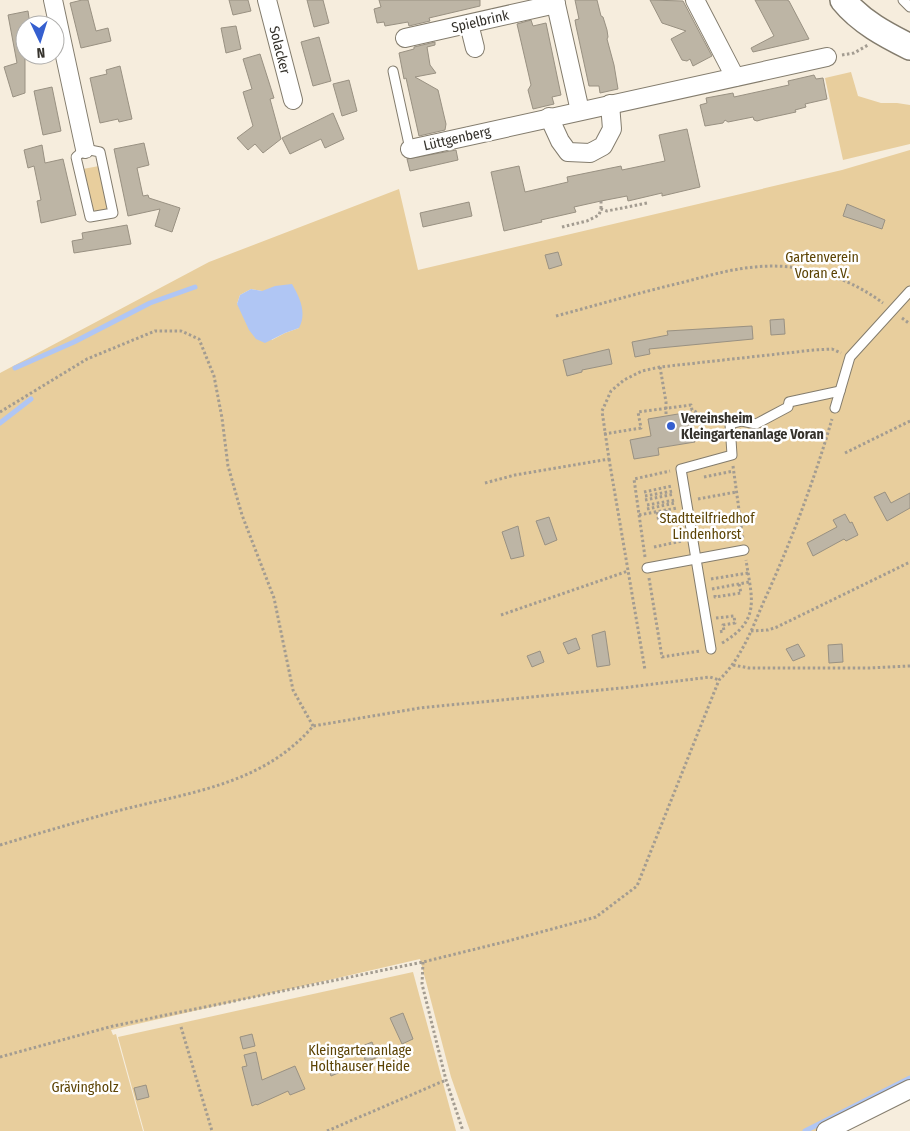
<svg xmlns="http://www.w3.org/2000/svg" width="910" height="1131" font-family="'Fira Sans Condensed',sans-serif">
<rect width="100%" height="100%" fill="#f6eddd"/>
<g fill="#e8ce9d" fill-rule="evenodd">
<polygon points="851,72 858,96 881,103 897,103 910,105 910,144 843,160 825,78"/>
<path d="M 910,150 L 910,1087 L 818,1131 L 470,1131 L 451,1077 L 420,959 L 111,1030 L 113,1035 L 116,1034 L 143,1131 L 0,1131 L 0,373 L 209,262 L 399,189 L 418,270 L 842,170 ZM 251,289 L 262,291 L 299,328 L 285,333 L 272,340 L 237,304 L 240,295 Z"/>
<polygon points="99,166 108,207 106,210 97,212 92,209 83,169"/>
<polygon points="413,972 456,1131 144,1131 118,1037"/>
</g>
<path fill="#b0c6f4" d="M 292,284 C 300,298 307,313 299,328 L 285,333 L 265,343 L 256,339 L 249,330 L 237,304 L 240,295 L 251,289 L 262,291 L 275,286 Z"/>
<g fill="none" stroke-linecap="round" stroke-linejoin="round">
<g stroke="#b0c6f4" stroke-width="5">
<polyline points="15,368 74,342 150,303 195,287"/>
<polyline points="0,423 31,399"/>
<polyline points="805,1131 910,1078"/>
</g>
</g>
<g fill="#bdb5a5" stroke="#999182">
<polygon points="82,0 88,0 96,31 108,28 111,41 81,48 70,3"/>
<polygon points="229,0 248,0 251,11 233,15"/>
<polygon points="307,0 323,0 329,23 314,27"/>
<polygon points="379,0 480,0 480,6 429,18 430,21 409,26 408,22 385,26 384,22 377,23 374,9 381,7"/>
<polygon points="575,0 597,0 601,16 603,17 607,30 608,37 607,39 614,65 618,89 600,93 599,86 589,86 576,26 575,20 579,19"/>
<polygon points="650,0 683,1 712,56 693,66 690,59 687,61 682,60 671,39 686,31 662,23"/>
<polygon points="755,0 787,0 789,1 809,39 753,52 751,48 774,36"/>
<polygon points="28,11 30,25 25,25 25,93 13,97 4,67 17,63 8,15"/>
<polygon points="531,20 533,26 546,23 561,95 552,97 554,104 533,109 528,90 531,85 529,76 517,24"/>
<polygon points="236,26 241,49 226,53 221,28"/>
<polygon points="319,37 331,81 313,86 301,42"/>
<polygon points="435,42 435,45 427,47 430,65 436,73 415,77 438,90 446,124 445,130 419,136 406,78 404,79 399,53 414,49 414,47"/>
<polygon points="260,54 274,98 270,99 281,139 263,153 255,144 248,150 237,138 253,126 243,92 252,89 243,59"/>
<polygon points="120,66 132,119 119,122 118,119 100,123 90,78 107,74 106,70"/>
<polygon points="814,75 816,79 823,78 827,99 805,104 806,107 795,110 796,112 764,119 757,121 754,120 753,117 728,122 725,120 723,123 705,126 700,105 707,103 706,98 733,93 734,97 789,85 788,81"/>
<polygon points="349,80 357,111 342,116 333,84"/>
<polygon points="52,87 61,131 43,135 34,91"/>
<polygon points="333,113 344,139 325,148 321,139 290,154 282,138"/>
<polygon points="687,129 700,187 662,196 662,193 628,201 627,196 601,201 574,207 576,212 541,220 542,222 504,231 491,172 519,166 525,192 568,182 567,177 621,166 622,170 665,161 659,135"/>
<polygon points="144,143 149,165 137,168 143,196 148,195 149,198 180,208 172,232 155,226 160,209 128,216 114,149"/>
<polygon points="42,145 45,163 63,159 76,215 41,223 37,201 41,200 34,166 28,168 24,150"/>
<polygon points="456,150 458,160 410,171 407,159"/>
<polygon points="469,202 472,216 423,227 420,213"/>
<polygon points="847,204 885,220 882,229 843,216"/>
<polygon points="127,225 131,244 74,253 72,241 83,239 82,233"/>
<polygon points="558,252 562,265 549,269 545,255"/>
<polygon points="784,319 785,334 771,335 770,320"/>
<polygon points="752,326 753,339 649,349 650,354 635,357 632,342 668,335 667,331"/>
<polygon points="609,349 612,364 582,370 582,372 567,376 563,360"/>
<polygon points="690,412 695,442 658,448 659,455 634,459 630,440 651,436 648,419"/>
<polygon points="885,492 891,503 910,493 910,508 887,521 874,497"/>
<polygon points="845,514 850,523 852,522 858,535 846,541 844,539 813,556 807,543 837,527 833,520"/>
<polygon points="549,517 557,540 545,545 536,521"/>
<polygon points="518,526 524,556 511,559 502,532"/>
<polygon points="605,631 610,665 597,667 592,635"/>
<polygon points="576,638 580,649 568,654 563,643"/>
<polygon points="798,644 805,656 793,661 786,649"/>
<polygon points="842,644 843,662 829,663 828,645"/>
<polygon points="540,651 544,662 532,667 527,656"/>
<polygon points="403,1013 413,1039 402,1044 390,1018"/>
<polygon points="252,1034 255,1046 243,1049 240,1037"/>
<polygon points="372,1042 378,1057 366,1062 360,1047"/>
<polygon points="256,1052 262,1080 295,1066 305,1089 290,1095 288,1091 257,1105 256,1104 252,1106 242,1067 247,1066 244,1055"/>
<polygon points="338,1059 343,1071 331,1076 326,1064"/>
<polygon points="146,1085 149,1097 137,1100 134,1088"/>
</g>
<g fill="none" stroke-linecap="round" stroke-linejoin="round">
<defs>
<g id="lane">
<polyline points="903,0 910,7"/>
<polyline points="393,71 410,149"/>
<polygon points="85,149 100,152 113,213 90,217 76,157"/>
<polyline points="835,408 850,357 910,291"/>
<polyline points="647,568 744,550"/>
<polyline points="711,649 681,469 732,455 730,424 742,421 756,424 788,407 789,402 840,391"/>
</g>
<g id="street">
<polyline points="53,0 85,149"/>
<polyline points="267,0 293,100"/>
<polyline points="555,0 580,111"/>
<polyline points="695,0 735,77"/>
<polyline points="469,24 475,48"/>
<polyline points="405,38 556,4"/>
<polyline points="549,117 560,141 568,152 590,153 603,146 612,129 610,104"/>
<polyline points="410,149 827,57"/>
<polyline points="826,1131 910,1089"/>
</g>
<path id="secondary" d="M 843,0 C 861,22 886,35 910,47"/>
</defs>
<use href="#lane" stroke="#837c6d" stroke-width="11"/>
<use href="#street" stroke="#837c6d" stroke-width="20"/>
<use href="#secondary" stroke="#837c6d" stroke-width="28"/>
<g stroke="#a39c91" stroke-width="3" stroke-dasharray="2.5 2.5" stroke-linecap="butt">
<polyline points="842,55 854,53 868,45"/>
<polyline points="601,201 601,209"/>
<polyline points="562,227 587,221 599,215 601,209 607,211 647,203"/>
<path d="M 556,316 C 597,305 638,293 680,283 C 700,278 720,272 739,269 C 791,260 841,272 883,303"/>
<polyline points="902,318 910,324"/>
<polyline points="660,367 666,402 666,416"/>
<polyline points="0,412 87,359 155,331 181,331 199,339 214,376 222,418 228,466 242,515 274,598 293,690 313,726"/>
<polyline points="604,434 641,428 638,412 691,405 692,410 708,418 720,421"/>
<polyline points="845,453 910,421"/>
<polyline points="609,459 645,670"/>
<polyline points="733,466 743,539"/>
<polyline points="704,477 733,471"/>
<polyline points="485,483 515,475 609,459 602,411 611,391 624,380 642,371 660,367 814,350 832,349 841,353"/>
<polyline points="644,492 672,486"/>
<polyline points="645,496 673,491"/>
<polyline points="698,499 736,492"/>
<polyline points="645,500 674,494"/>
<polyline points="647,505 675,500"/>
<polyline points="647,509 675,503"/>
<polyline points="667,510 669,521"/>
<polyline points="657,512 659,522"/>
<polyline points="639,515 677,508"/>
<polyline points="654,547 682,541"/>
<polyline points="645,557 634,479 670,471"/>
<polyline points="649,578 662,657 700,651"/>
<polyline points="711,579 748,573"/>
<polyline points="712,589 749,582"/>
<polyline points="715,595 715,597 741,593 739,584"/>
<polyline points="501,615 628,571"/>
<polyline points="716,618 734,616 735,623 723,625 724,631 719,632"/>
<polyline points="751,631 768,630 777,627 910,562"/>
<path d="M 722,643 C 761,620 752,600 746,560"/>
<polyline points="733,665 749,668 868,668 910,666"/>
<path d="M 0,845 C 40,833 80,821 121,810 C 191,792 264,784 313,726 L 420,708 L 622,688 L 710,677 L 719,680"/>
<polyline points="423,962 422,984 446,1080 463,1131"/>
<polyline points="181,1027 212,1131"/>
<path d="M 0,1057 L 113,1026 L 423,962 L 508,941 L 596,917 L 637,886 L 719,680 C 741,659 752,629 764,601 C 791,542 814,481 832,419"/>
<polyline points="327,1131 446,1080"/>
</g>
<use href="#lane" stroke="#fff" stroke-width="9"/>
<use href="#street" stroke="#fff" stroke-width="18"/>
<use href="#secondary" stroke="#fff" stroke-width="25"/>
</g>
<circle fill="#355fcf" stroke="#fff" stroke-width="2" cx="671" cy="426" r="5"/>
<g text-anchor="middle" stroke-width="5" stroke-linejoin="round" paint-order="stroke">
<g font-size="14" fill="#35322c" stroke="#fff">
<text transform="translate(480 21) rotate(-13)" y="5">Spielbrink</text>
<text transform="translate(280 50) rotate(76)" y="5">Solacker</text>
<text transform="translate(457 138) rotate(-13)" y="5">Lüttgenberg</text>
</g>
<g font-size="14" fill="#5c4304" stroke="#fff">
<text x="822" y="262">Gartenverein<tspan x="822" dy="16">Voran e.V.</tspan></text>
<text x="707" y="523">Stadtteilfriedhof<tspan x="707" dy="16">Lindenhorst</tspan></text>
<text x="360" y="1055">Kleingartenanlage<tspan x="360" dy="16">Holthauser Heide</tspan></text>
<text x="85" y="1092">Grävingholz</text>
</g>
<g font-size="14" font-weight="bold" fill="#35322c" stroke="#fff" text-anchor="start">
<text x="681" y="423">Vereinsheim<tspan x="681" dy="16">Kleingartenanlage Voran</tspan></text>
</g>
</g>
<g transform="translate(40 40) rotate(176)"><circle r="24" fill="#ffffff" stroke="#aeadab"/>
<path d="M0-4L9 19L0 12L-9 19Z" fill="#355fcf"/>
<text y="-8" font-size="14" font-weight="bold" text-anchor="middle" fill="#35322c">N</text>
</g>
</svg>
